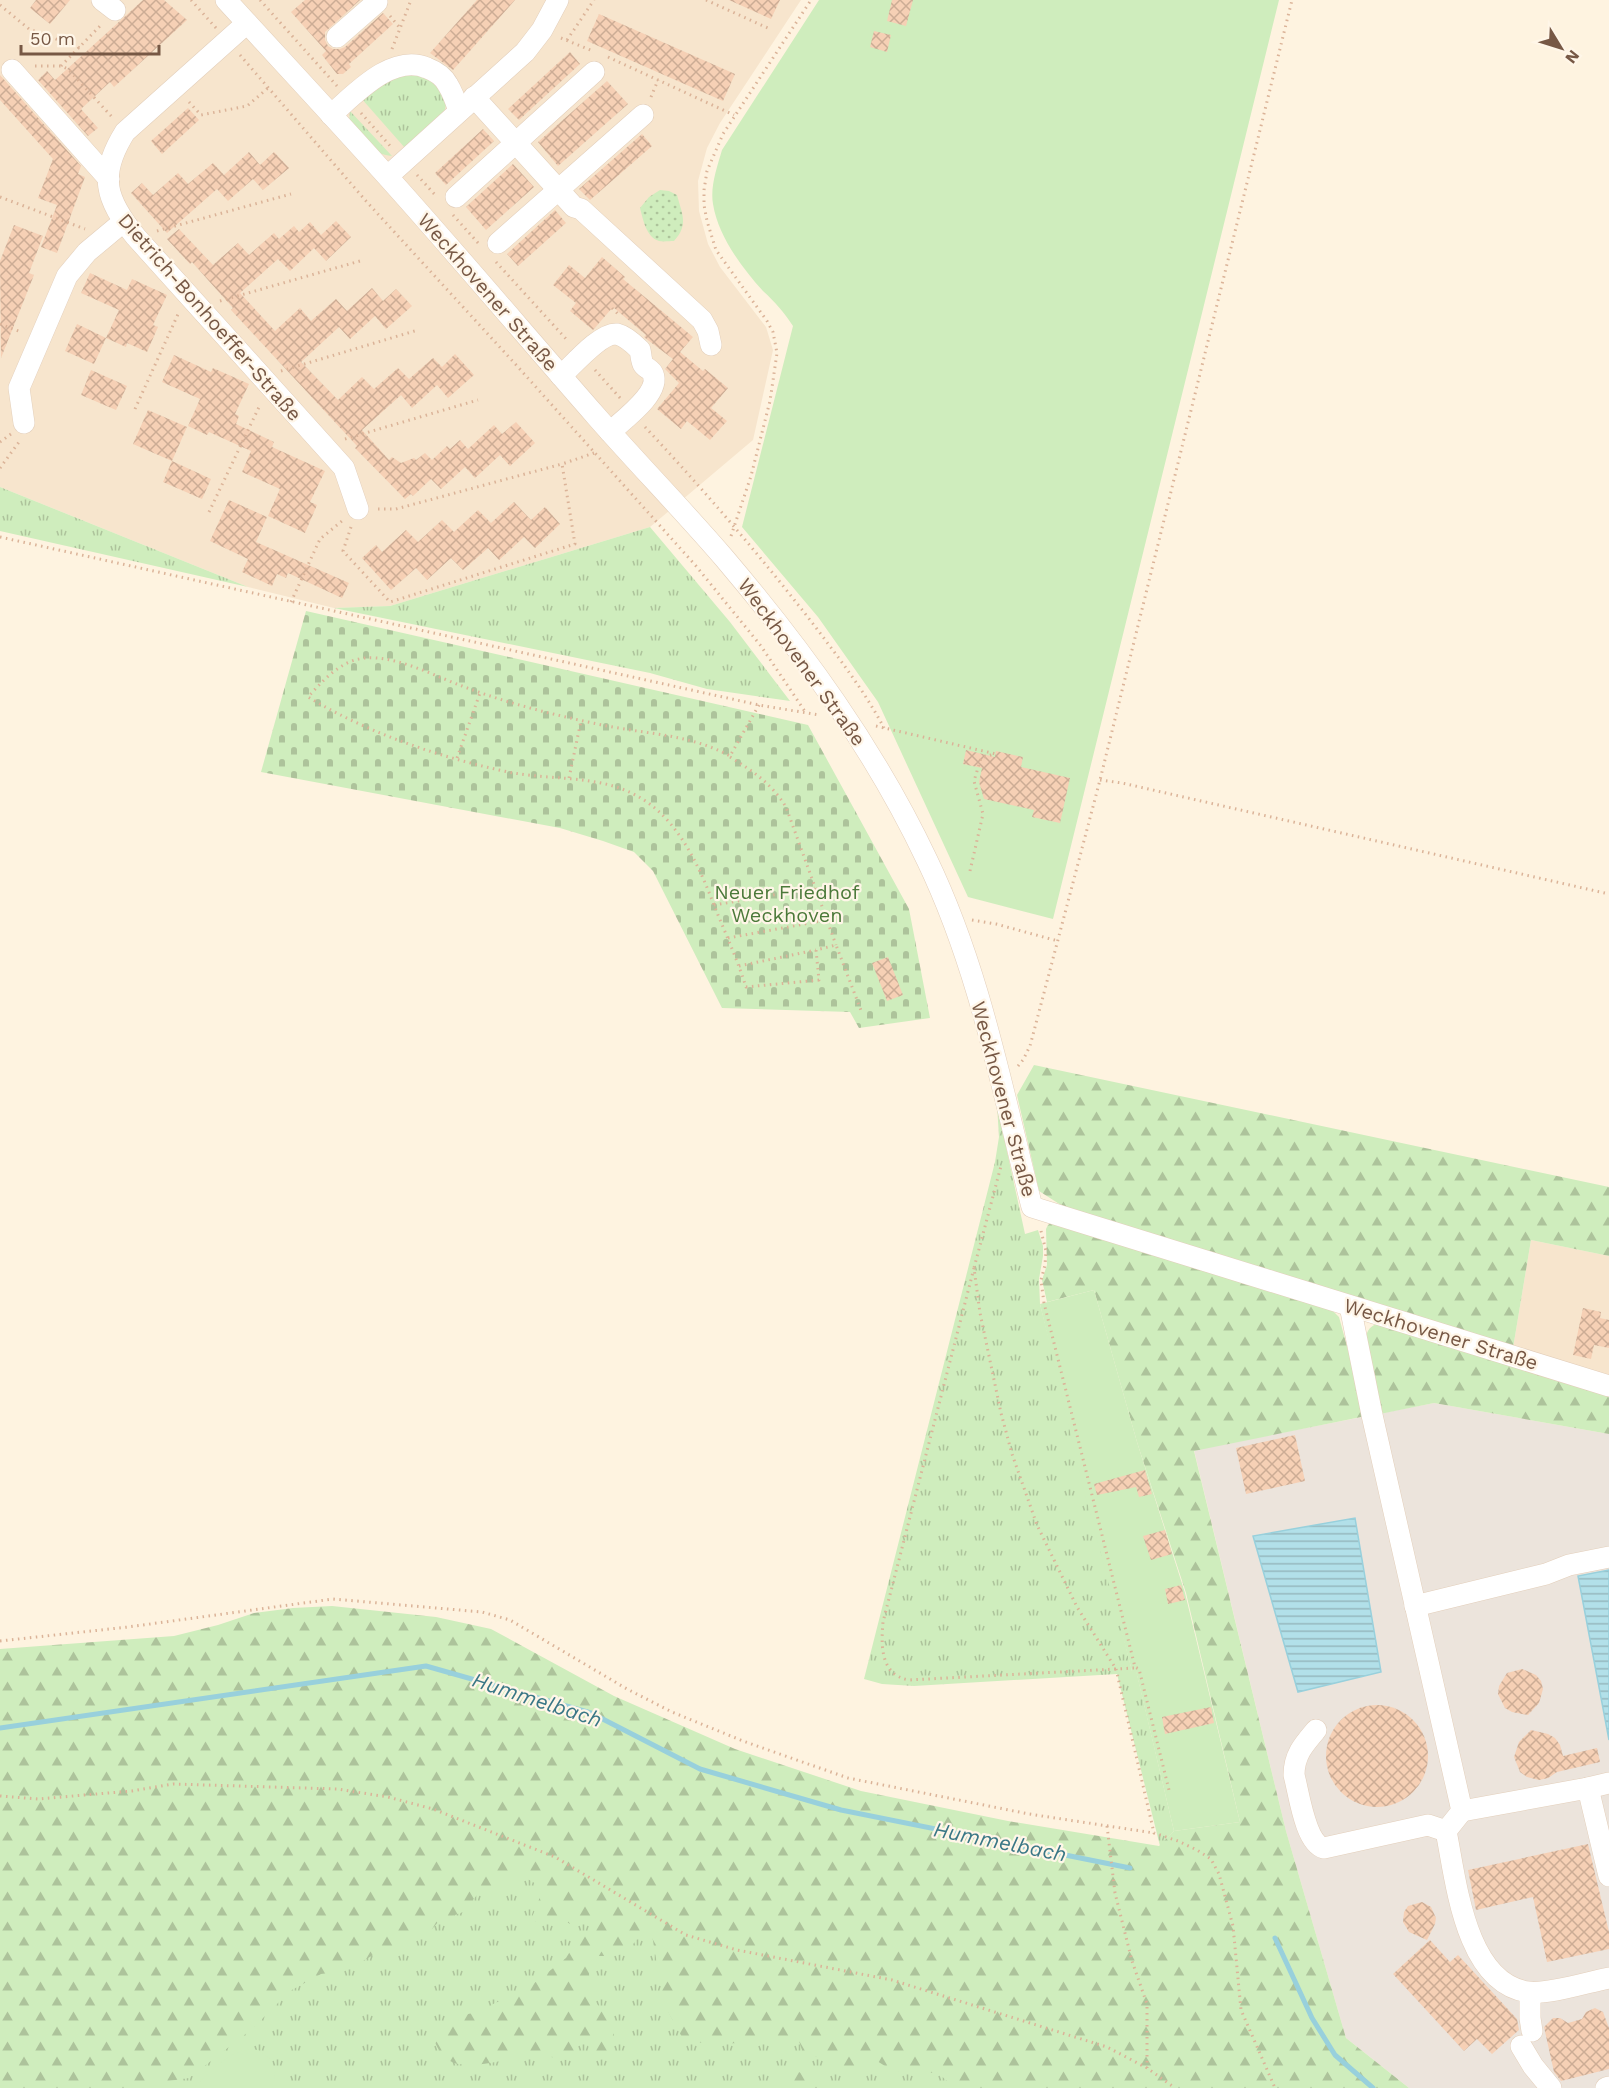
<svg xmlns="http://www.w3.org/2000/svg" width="1609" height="2088" font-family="'Work Sans',sans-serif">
<defs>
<pattern id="grass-tufts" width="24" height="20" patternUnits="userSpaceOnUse" patternTransform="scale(1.5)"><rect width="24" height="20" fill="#cfedbd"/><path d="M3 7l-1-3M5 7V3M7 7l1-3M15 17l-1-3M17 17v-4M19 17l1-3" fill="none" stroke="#adc39b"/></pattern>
<pattern id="forest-firs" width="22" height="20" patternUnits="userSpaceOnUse" patternTransform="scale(1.5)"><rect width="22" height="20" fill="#cfedbd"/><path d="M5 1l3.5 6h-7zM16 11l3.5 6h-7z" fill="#adc39b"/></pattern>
<pattern id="cemetery-stones" width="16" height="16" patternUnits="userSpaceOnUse" patternTransform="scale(1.5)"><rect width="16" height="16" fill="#cfedbd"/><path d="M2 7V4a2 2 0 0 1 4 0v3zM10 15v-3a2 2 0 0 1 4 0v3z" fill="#adc39b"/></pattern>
<pattern id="park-dots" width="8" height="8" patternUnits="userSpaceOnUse" patternTransform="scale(1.5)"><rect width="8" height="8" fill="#cfedbd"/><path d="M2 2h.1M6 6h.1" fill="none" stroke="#adc39b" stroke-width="1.8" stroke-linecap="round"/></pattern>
<pattern id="water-rules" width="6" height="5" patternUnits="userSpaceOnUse" patternTransform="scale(1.5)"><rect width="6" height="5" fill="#b2e0e9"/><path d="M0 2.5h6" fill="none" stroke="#96b8bf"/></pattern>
<pattern id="building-cross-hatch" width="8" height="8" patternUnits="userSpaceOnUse" patternTransform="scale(1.5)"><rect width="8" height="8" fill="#f6d0b5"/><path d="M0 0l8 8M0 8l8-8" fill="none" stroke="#ccac95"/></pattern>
</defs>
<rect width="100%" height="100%" fill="#fef3e0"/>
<g fill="#f7e5cd">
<polygon points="0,0 801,0 720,123 707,148 698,181 699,211 708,244 720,267 766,327 773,350 753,440 650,527 390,606 334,608 248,587 0,487"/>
<polygon points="1531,1240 1609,1256 1609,1377 1513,1348"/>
</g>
<polygon fill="#ece4dc" points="1434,1403 1609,1434 1609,2088 1409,2088 1346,2038 1286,1831 1194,1450"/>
<g fill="url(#grass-tufts)">
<polygon points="402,72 432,75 447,101 444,113 405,148 361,98"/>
<path d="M 350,111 L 392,156 C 372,155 361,136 349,123 Z"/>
<polygon points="0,487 248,587 0,531"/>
<polygon points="650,527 730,622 790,701 707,689 650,673 334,608 390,606"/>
<polygon points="997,1105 1025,1234 1038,1230 1043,1246 1043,1256 1039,1279 1040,1304 1132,1671 1136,1670 1174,1831 1160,1846 1117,1674 914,1686 882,1684 864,1679 995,1162 999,1137"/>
<polygon points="0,1776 404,1782 1188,2088 0,2088"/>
</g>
<g fill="url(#forest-firs)">
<polygon points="1034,1065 1609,1187 1609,1256 1531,1240 1513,1348 1064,1207 1039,1191 1017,1095"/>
<path d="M 1051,1223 L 1332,1310 L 1339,1317 L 1366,1416 L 1194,1451 L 1286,1831 L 1346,2038 L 1409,2088 L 1037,2088 C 1021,2078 1002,2087 985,2088 C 975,2088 965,2088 955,2088 L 938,2073 L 893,2071 L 877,2061 L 848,2073 L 837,2070 L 831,2058 L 804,2056 L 798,2038 L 712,2045 L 683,2039 L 664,2004 L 652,1935 L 641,1933 C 625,1956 625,1956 598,1956 L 589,1972 L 590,1995 L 614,2026 L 614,2039 L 603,2059 L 598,2060 L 591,2054 L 586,2039 L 579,2040 L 577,2055 L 566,2060 L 521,2051 C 513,2062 468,2068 454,2063 C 442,2058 436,2046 432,2035 L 458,2016 L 488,2010 L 491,2005 L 528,1988 L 566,1958 L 579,1937 L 593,1929 L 590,1923 L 570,1924 L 559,1917 L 539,1923 L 531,1920 L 540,1897 L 538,1885 L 519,1874 L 497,1890 L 477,1895 L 463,1912 L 439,1921 L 432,1929 L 417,1932 L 409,1948 L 382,1950 L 361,1962 L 336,1972 L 321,1974 L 290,1991 L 252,2029 L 189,2078 L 141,2085 L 139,2088 L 0,2088 L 0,1649 L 174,1636 L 218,1625 L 254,1613 L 293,1608 L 332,1606 L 436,1617 L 491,1629 L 614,1696 L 735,1749 L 861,1791 L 1008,1821 L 1159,1846 L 1174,1831 L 1240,1822 L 1186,1593 L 1137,1442 L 1094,1290 L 1047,1302 L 1042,1280 L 1047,1265 L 1046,1229 L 1048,1225 Z"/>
<path d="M 1382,1322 L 1609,1392 L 1609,1434 L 1434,1403 L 1380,1414 C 1376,1396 1362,1349 1367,1333 C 1370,1326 1375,1324 1382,1322 Z"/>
<polygon points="799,2072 805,2075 812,2086 821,2087 836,2082 848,2088 791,2088 793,2085 790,2075 792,2073"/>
</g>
<polygon fill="url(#cemetery-stones)" points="306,611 808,725 909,909 930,1018 859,1028 850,1012 722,1008 653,871 634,852 603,841 560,828 261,772"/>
<path fill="url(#park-dots)" d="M 660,190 L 669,191 L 677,195 C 682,214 689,225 674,241 C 670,241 663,242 659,241 C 646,237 643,219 640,208 L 649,197 Z"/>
<g fill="#cfedbd">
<path d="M 819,0 L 1279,0 L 1053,919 L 968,897 L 878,702 L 818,617 L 742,527 L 793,326 C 784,312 775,302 763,291 C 742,268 718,236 713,204 C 710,187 717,167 722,150 Z"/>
<polygon points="1094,1290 1137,1442 1185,1593 1240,1822 1174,1831 1136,1671 1132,1671 1083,1487 1040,1304"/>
<path d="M 248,2049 L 258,2050 L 272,2060 L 275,2077 L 272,2088 L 193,2088 C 210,2073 225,2054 248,2049 Z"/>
</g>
<g fill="url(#water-rules)" stroke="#98d0dc" stroke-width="1.5">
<polygon points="1355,1518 1381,1672 1298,1692 1253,1536"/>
<polygon points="1609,1570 1609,1740 1578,1576"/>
</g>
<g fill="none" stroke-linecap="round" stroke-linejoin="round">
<g stroke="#98d0dc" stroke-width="5">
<polyline points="0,1728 426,1666 591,1713 700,1769 841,1810 1130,1868"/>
<polyline points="1275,1938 1312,2018 1335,2055 1373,2088"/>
</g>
</g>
<g fill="url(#building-cross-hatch)">
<polygon points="36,0 70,0 50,24 30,8"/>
<polygon points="143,0 164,0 187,20 114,87 110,82 81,109 98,128 88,136 38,80 47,71 55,80"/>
<polygon points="305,0 360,0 325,32 325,40 328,46 333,49 340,49 345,47 383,13 393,24 349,64 351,67 343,74 337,74 322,55 326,51 291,12"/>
<polygon points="477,0 515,0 453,70 430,53"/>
<polygon points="729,0 780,0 771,19"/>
<polygon points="892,0 913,0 906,26 887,21"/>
<polygon points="599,14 735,74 723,101 587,41"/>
<polygon points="874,31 891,35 887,52 870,47"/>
<polygon points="570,52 580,64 519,120 508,109"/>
<polygon points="0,75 81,166 78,174 85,177 57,253 41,247 57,205 38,198 53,159 0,100"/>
<polygon points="607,81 628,104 558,166 538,142"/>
<polygon points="188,108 199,120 162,154 151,141"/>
<polygon points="483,129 494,141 446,185 435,173"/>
<polygon points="642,134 652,146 590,200 579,189"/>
<polygon points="249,152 260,165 274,152 289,168 263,190 253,179 228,201 217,189 167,233 131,193 142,183 153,195 178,173 188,184 213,163 224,175"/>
<polygon points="513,164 534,187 486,230 466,207"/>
<polygon points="555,210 566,223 518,266 507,254"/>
<polygon points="336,221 351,237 326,261 314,248 290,271 278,259 240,293 275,331 300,308 311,321 336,299 347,311 372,288 383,301 396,289 412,306 386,329 375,316 350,339 339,327 301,362 338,400 362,377 374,389 398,368 409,379 433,358 442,367 455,354 474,375 448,398 437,385 412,408 401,395 362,430 389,460 392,457 401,463 414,458 416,460 425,453 432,460 447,446 450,449 460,440 468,449 494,425 502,434 516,422 535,443 510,466 500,455 475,478 465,467 441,489 431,479 413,496 411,494 405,499 355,448 357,446 231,310 233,308 192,262 190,264 167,239 179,229 213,265 238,243 249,255 274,233 279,239 294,226 299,232 310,222 321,235"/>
<polygon points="14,225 43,236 29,273 34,275 1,358 0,261"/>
<polygon points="602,257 625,277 623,279 693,337 680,352 703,371 705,369 728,388 711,408 727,421 710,440 687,421 681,429 657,409 679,383 665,369 673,359 649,341 644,337 646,335 613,307 593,330 570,311 576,303 553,285 569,265 585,278"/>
<polygon points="90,273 127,290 132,279 167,295 153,325 158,327 147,352 127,343 126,347 106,338 119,310 81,293"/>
<polygon points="77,324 106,338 94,364 65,351"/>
<polygon points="174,355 211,372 213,368 249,384 235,414 239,416 236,424 274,442 272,447 325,471 310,502 317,505 305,533 268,516 280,489 242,472 251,451 209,432 207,435 188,426 200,399 162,382"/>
<polygon points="91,370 127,386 116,410 81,395"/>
<polygon points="148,410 187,427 172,461 133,444"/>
<polygon points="172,461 211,479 202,499 163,482"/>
<polygon points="229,500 267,517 256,542 349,583 342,598 288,573 286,578 277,574 272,586 242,572 248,559 210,541"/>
<polygon points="514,502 531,520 545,507 560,524 535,548 524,537 499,560 488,548 463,570 451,558 427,580 416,568 391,590 362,558 376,545 382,552 406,530 418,542 442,520 454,532 478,510 491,523"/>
<polygon points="966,750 995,757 996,751 1023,757 1021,767 1070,778 1060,823 1032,817 1034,810 984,799 979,782 982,768 963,764"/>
<polygon points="888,957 903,995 887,1001 872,963"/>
<polygon points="1583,1308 1601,1312 1600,1318 1609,1320 1609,1348 1594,1345 1591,1359 1573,1355"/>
<polygon points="1295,1435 1305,1481 1246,1494 1236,1448"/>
<polygon points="1145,1470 1152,1494 1139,1497 1136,1487 1097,1495 1094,1484"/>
<polygon points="1165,1530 1172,1554 1151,1560 1143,1536"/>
<polygon points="1181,1585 1185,1600 1168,1604 1165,1589"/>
<polygon points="1522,1669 1536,1675 1541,1681 1543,1689 1539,1703 1528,1715 1512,1712 1505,1708 1498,1694 1499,1686 1507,1673"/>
<circle cx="1377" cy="1756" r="51"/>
<polygon points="1211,1707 1214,1723 1165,1734 1162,1717"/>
<polygon points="1531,1730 1548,1734 1555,1738 1560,1745 1563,1756 1597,1748 1600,1762 1557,1772 1548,1778 1539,1780 1527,1777 1520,1772 1514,1757 1519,1742"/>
<polygon points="1588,1844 1609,1932 1609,1949 1547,1962 1533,1897 1476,1910 1468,1870"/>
<polygon points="1422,1902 1431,1907 1436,1918 1435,1924 1427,1940 1409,1932 1403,1922 1404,1912 1408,1906"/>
<polygon points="1430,1940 1450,1962 1458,1955 1517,2019 1519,2030 1492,2054 1477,2039 1464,2051 1393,1974"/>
<polygon points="1595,2008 1603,2012 1609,2028 1609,2069 1561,2081 1554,2072 1544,2027 1553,2018 1560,2018 1568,2023 1582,2019 1586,2012"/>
</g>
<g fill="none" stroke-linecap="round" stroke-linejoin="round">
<defs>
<g id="minor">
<polyline points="102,0 115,10"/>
<path d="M 226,0 C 279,58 333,116 386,175 C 457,254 526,336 596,416 C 638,464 683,510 725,559 C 803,651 875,750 927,860 C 980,970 1002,1090 1032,1207 L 1609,1386"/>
<path d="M 247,23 L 125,132 C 98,175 105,199 136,237 L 344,468 L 358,509"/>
<polyline points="337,37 377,2 375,0"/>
<polyline points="12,70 109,179"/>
<polyline points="474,97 574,207 581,209 702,320 708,331 711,345"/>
<path d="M 331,115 C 355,94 392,53 427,68 C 435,71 444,77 448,85 C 453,93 456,102 459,111"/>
<polyline points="388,176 525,52 542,30 558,0"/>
<polyline points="456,197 594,72"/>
<polyline points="498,243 643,115"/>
<path d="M 561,376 C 573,365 601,332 617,334 C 625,336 634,344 640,350 C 641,354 641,360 643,364 C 645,368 651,369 653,374 C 661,393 623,420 610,432"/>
<polyline points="24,423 19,388 67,276 87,252 123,222"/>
<path d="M 1350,1306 L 1372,1415 L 1462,1811 L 1446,1831 C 1456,1880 1465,1983 1528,1992 C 1548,1995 1588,1982 1609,1978"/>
<polyline points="1415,1606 1546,1574 1569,1565 1609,1557"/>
<path d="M 1316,1730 C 1304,1744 1294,1755 1294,1775 C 1299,1793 1305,1843 1324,1848 L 1428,1825 L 1446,1831"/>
<polyline points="1588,1788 1609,1783"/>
<polyline points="1462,1811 1588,1788 1609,1876"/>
<polyline points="1530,1993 1530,2018 1532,2031"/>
<polyline points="1521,2046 1533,2066 1551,2088"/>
<polyline points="1606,2088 1609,2087"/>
</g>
</defs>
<use href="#minor" stroke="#e3cfbb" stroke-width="22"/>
<g stroke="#dbb398" stroke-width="3" stroke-dasharray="1.5 4.5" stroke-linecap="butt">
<polyline points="191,0 216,28"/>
<polyline points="260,0 337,86"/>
<polyline points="706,0 770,29"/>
<polyline points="0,5 29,29 80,48"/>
<polyline points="390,16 400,28"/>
<polyline points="561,38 593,51"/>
<polyline points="567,40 594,0"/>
<polyline points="392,49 411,0"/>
<polyline points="240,55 366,201 518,367 696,566 761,646 806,713"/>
<polyline points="608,57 734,115"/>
<polyline points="35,66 61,66 68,69 112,117"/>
<polyline points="61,66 101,25"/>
<polyline points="651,97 658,80"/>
<polyline points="189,102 201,115 247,106 268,88"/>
<polyline points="361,113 392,148"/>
<polyline points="417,175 437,197"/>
<polyline points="0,197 85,229"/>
<polyline points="453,215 479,244"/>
<polyline points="157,231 291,194"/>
<polyline points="496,262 568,341"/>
<polyline points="220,301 360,261"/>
<polyline points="612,308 619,315"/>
<polyline points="0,324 21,332"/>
<polyline points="595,370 621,399"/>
<polyline points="281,371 418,330"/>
<polyline points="135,409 179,312"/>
<path d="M 645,427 C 705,491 763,559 817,629 C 841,661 865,692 884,728"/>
<polyline points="345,439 478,400"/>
<polyline points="0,442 11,434"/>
<polyline points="0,468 19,442"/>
<polyline points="378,509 396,509 562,464"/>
<polyline points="209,512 260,405"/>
<polyline points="351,527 343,551 390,602 575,544 562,464 594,453"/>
<polyline points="731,536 751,476 770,401 777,353 773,332 767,321 716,250 707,221 704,205 704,190 707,171 723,134 811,0"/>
<polyline points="0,537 759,705 819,715"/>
<polyline points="291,602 320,539 342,521"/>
<path d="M 759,705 L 730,756 C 692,735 648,734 607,726 C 558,716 509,704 462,686 C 435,676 405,660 376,658 C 346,655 327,676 308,697 C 366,732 433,755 499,770 C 562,785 621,767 669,822 C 693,850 705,882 718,915 C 728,939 738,962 746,987 L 819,980 L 816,950 L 836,945 L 862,1013"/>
<polyline points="876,726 996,754"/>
<path d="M 730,757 C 753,771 772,784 786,807 L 836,945"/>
<polyline points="457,758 480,693"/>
<polyline points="569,778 581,721"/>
<polyline points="1100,780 1122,783 1609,894"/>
<polyline points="970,871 983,814 974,781 981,758 994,754"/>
<polyline points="714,905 815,888"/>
<polyline points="972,920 996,924 1058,941"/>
<polyline points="728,938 826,920"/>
<polyline points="739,966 816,950"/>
<polyline points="1018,1066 1023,1060 1030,1046 1100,780 1292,0"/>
<polyline points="1041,1231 1046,1251 1045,1265 1041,1280 1044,1303 1135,1667 1139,1669 1170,1794"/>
<path d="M 974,1268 L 883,1622 C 881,1645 880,1675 909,1680 L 1116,1669 L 1077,1607 L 1037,1525 L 1012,1454 L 1001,1413 L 980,1313 L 974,1268 L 1001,1166"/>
<polyline points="0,1641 128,1627 333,1599 482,1612 510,1620 627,1689 672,1712 743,1741 848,1778 1029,1814 1154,1833"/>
<polyline points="1134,1668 1116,1669 1154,1833 1178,1841 1197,1850 1211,1859 1219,1874 1233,1926 1241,2010 1275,2088"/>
<polyline points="0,1796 38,1799 132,1791 173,1784 337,1789 388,1797 433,1809 555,1857 686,1935 737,1950 892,1980 1107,2047 1147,2068 1175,2088"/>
<polyline points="1107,1826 1115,1893 1132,1961 1147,2004 1147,2068"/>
</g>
<use href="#minor" stroke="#fff" stroke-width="21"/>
</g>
<g text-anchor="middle" stroke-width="4.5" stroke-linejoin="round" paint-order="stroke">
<g font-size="20" fill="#775845" stroke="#fff6e8">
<text transform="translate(488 292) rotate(49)" y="7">Weckhovener Straße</text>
<text transform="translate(210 317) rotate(49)" y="7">Dietrich-Bonhoeffer-Straße</text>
<text transform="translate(802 662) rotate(54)" y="7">Weckhovener Straße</text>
<text transform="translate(1004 1099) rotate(75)" y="7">Weckhovener Straße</text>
<text transform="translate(1441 1334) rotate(17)" y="7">Weckhovener Straße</text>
</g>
<g font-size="20" fill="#4b7939" stroke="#fff6e8">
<text x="787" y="899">Neuer Friedhof<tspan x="787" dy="23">Weckhoven</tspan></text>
</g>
<g font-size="21" font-style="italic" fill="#3a7786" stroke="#fff6e8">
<text transform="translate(537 1700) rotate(18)" y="7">Hummelbach</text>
<text transform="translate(1000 1842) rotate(11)" y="7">Hummelbach</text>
</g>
</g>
<g transform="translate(1561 48) rotate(128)" stroke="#fff6e8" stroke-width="4.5" paint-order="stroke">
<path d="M0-4.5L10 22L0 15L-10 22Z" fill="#775845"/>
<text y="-9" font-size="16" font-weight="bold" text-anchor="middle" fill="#775845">N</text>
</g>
<path d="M21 45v9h138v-9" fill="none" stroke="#775845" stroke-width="3"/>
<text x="30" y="45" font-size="18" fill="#775845" stroke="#fff6e8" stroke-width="4.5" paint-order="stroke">50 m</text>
</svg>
